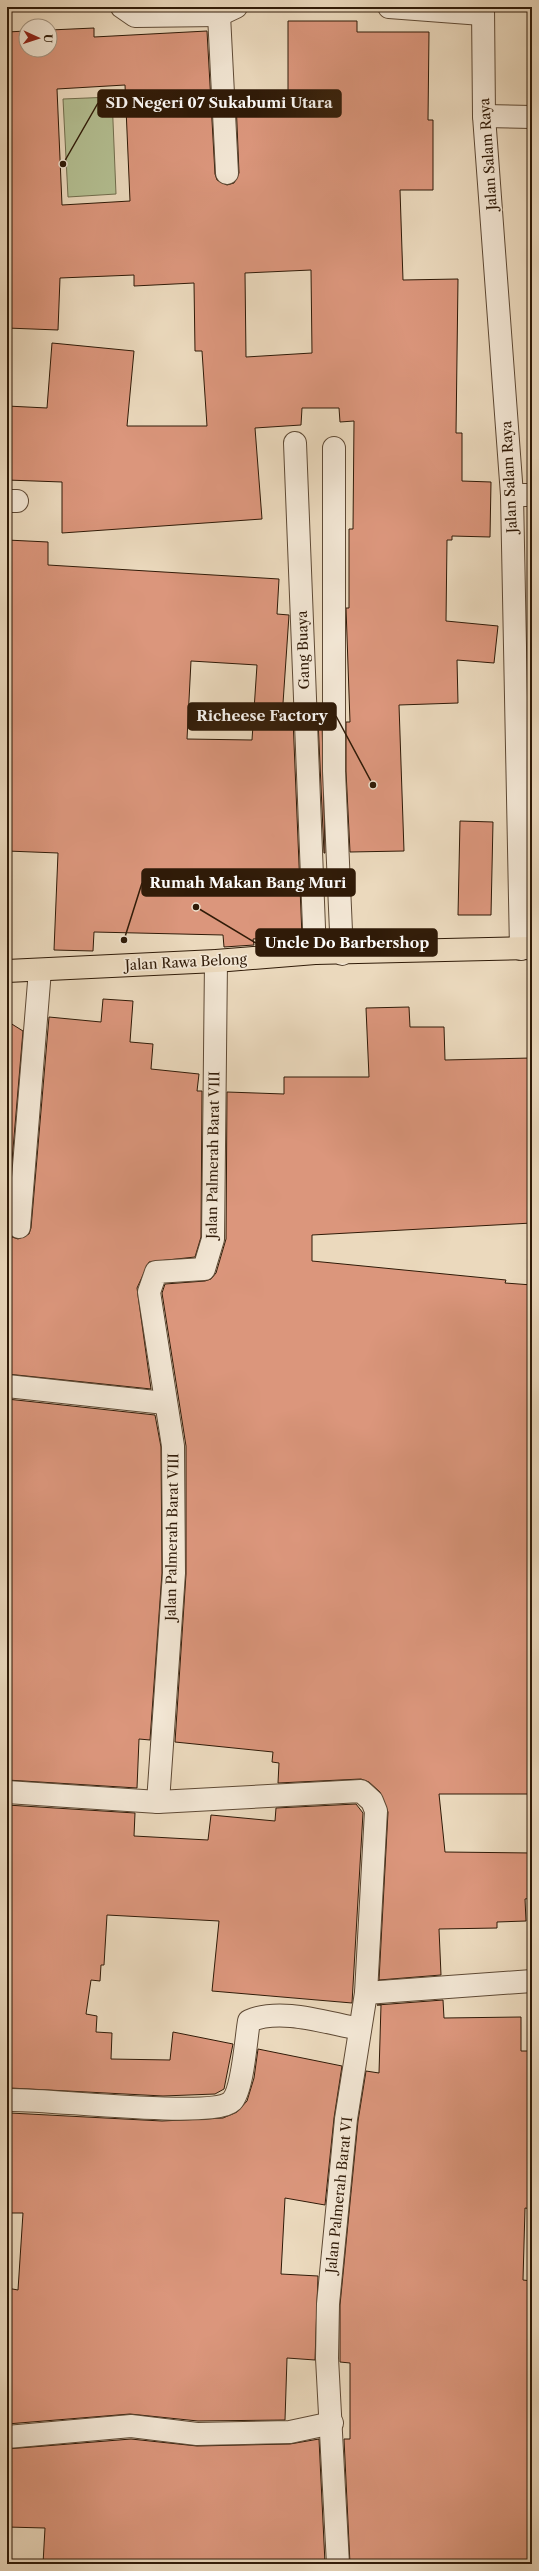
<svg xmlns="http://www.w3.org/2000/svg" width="539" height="2571" font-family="'Libre Caslon Text',serif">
<rect width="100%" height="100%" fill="#ebd9bd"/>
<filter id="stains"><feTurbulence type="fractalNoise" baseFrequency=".005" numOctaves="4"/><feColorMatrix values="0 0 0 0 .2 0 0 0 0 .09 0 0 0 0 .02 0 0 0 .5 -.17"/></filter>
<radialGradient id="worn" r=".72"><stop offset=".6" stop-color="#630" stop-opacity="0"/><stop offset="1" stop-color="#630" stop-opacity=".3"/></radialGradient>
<polygon fill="#b4c093" stroke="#726e4e" points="112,97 116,194 68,197 63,99"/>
<g fill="#db967c" stroke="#301b08" fill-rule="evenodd">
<path d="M 288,21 L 357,21 L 357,32 L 429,32 L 428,120 L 433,120 L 433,190 L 400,190 L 403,280 L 458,279 L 456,433 L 462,433 L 462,481 L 491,482 L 490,537 L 452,536 L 452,540 L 447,540 L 446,621 L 498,626 L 494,663 L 457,660 L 458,703 L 399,705 L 404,851 L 350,852 L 346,771 L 346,722 L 350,722 L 346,608 L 349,608 L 349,529 L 353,529 L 354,421 L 340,422 L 339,408 L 302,408 L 301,425 L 255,428 L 262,519 L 62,533 L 62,482 L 7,480 L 7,406 L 47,408 L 52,343 L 134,351 L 127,426 L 207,426 L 202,351 L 195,351 L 194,283 L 134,286 L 134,275 L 60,278 L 58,330 L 7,328 L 7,32 L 26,31 L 26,50 L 50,50 L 50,30 L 94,28 L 94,37 L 207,31 L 215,174 L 217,180 L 227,185 L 234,183 L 239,173 L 236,101 L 288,99 ZM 125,85 L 130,201 L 62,205 L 57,89 ZM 311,270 L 312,353 L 246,357 L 245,273 Z"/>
<path d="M 7,540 L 48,542 L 48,565 L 279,579 L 277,614 L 289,615 L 282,718 L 293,719 L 302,936 L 253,939 L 254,945 L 224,947 L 223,935 L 94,932 L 93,951 L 54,950 L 58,853 L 7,851 ZM 191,661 L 257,665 L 252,740 L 187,739 Z"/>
<polygon points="318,720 322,720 325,853 324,853"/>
<polygon points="460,821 493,822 491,915 458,915"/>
<polygon points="103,999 133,1001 130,1042 153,1044 151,1069 199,1074 197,1091 202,1091 201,1237 195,1257 149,1262 137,1288 151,1389 7,1374 10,1285 7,1285 7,1229 12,1237 18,1239 29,1234 31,1228 49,1017 101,1022"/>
<polygon points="409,1007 410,1027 444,1027 445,1060 531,1058 532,1223 312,1235 312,1261 506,1280 505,1283 532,1285 529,1320 532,1320 532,1794 439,1794 445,1852 532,1853 532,1898 525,1899 526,1921 497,1922 497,1928 439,1929 441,1975 379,1980 388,1812 380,1792 369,1782 361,1779 278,1783 279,1763 272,1762 273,1752 175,1742 186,1574 186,1446 162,1293 165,1284 205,1281 211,1279 216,1273 226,1239 227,1092 284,1094 284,1077 369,1077 366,1008"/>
<polygon points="7,1021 23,1031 7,1220"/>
<polygon points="7,1399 155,1415 161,1447 162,1573 150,1740 139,1739 137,1788 7,1780"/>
<polygon points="356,1804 363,1813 352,2003 212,1991 219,1921 107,1915 104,1965 101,1965 100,1981 91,1980 86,2014 97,2016 96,2032 112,2033 111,2059 170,2060 173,2032 233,2044 224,2089 215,2094 163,2096 10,2088 9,2011 7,2011 7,1805 135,1813 134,1836 208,1840 211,1815 275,1821 276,1808"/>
<polygon points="443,2000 444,2018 521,2017 521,2051 532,2051 532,2209 525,2208 523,2280 532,2281 532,2563 350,2564 344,2439 350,2439 350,2363 340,2362 340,2305 358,2121 366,2071 379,2073 381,2005 377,2005"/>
<polygon points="258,2049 342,2066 334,2118 325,2205 285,2198 281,2274 318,2276 315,2360 287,2358 285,2420 198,2421 130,2414 7,2424 7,2288 18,2290 23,2213 7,2213 7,2130 10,2130 10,2113 162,2121 223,2118 237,2112 247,2101 254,2078"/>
<polygon points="131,2439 197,2446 290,2444 319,2439 325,2563 43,2564 45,2528 7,2527 7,2449"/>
</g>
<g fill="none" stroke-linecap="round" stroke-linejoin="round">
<defs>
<g id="lane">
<polyline points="295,443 315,953"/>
<polyline points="334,448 334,771 342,954"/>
<polyline points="512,495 532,495"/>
<polyline points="7,501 17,501"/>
<polyline points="19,1227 40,970"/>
</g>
<g id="street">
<polyline points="122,7 135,16 219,15 236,7"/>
<polyline points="389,7 482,14"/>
<polyline points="483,7 484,116 512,495 521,949"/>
<polyline points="219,15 227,173"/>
<polyline points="484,116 532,117"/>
<polyline points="7,1386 165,1403"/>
<polyline points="7,1792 158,1802 361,1791 372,1801 376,1811 366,1993 346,2119 328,2304 327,2358 338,2564"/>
<polyline points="158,1802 174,1573 173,1446 149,1292 156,1272 204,1269 213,1239 216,961"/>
<polyline points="366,1993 532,1981"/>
<path d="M 7,2100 C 44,2098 213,2120 232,2101 C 243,2089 246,2038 249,2021 C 281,2007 326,2023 360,2029"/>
<polyline points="7,2437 131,2426 197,2434 290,2432 332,2423"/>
</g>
<polyline id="primary" points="7,971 216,961 315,953 532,948"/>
</defs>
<use href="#lane" stroke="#5f4a35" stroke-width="24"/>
<use href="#street" stroke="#5f4a35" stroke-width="24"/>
<use href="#primary" stroke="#301b08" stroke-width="24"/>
<use href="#lane" stroke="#f2e6d4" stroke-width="22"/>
<use href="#street" stroke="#f2e6d4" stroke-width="22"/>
<use href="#primary" stroke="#ebd9bd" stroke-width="22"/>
</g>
<g text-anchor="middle" stroke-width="3.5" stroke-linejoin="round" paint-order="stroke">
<g font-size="14" fill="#301b08" stroke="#f2e6d4">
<text transform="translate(488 154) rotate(-94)" y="5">Jalan Salam Raya</text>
<text transform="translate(509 477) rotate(-93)" y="5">Jalan Salam Raya</text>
<text transform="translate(303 650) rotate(-92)" y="5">Gang Buaya</text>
<text transform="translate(186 962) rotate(-3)" y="5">Jalan Rawa Belong</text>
<text transform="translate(213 1155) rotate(-89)" y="5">Jalan Palmerah Barat VIII</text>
<text transform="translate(172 1537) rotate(-89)" y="5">Jalan Palmerah Barat VIII</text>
<text transform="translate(339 2195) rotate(-84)" y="5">Jalan Palmerah Barat VI</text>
</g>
</g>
<path fill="none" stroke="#301b08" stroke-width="1.5" d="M63 164L98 103M373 785L336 716M124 940L142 883M196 907L256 943"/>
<g fill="#301b08" stroke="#f2e6d4" stroke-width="1.5">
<circle cx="63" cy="164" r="4"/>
<circle cx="373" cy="785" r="4"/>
<circle cx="124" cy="940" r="4"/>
<circle cx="196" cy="907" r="4"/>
</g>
<g fill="#301b08" stroke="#301b08" stroke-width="1.5">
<rect x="98" y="90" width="243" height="27" rx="4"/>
<rect x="188" y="703" width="148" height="27" rx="4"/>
<rect x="142" y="869" width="213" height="27" rx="4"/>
<rect x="256" y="929" width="181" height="27" rx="4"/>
</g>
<g font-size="15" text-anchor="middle" font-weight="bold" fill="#fff">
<text x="219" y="108">SD Negeri 07 Sukabumi Utara</text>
<text x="262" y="721">Richeese Factory</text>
<text x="248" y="888">Rumah Makan Bang Muri</text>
<text x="347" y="948">Uncle Do Barbershop</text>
</g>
<rect width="539" height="2571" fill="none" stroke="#ebd9bd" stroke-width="24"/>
<rect x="8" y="8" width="523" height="2555" fill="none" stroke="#301b08" stroke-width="2"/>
<rect x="12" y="12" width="515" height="2547" fill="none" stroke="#301b08"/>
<g transform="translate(38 38) rotate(93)"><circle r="19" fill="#f2e6d4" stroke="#a49582"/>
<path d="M0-3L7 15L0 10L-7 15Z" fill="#8f2418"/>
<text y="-6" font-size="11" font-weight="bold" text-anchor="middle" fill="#301b08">U</text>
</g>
<rect width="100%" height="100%" filter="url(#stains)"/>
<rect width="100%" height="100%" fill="url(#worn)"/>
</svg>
